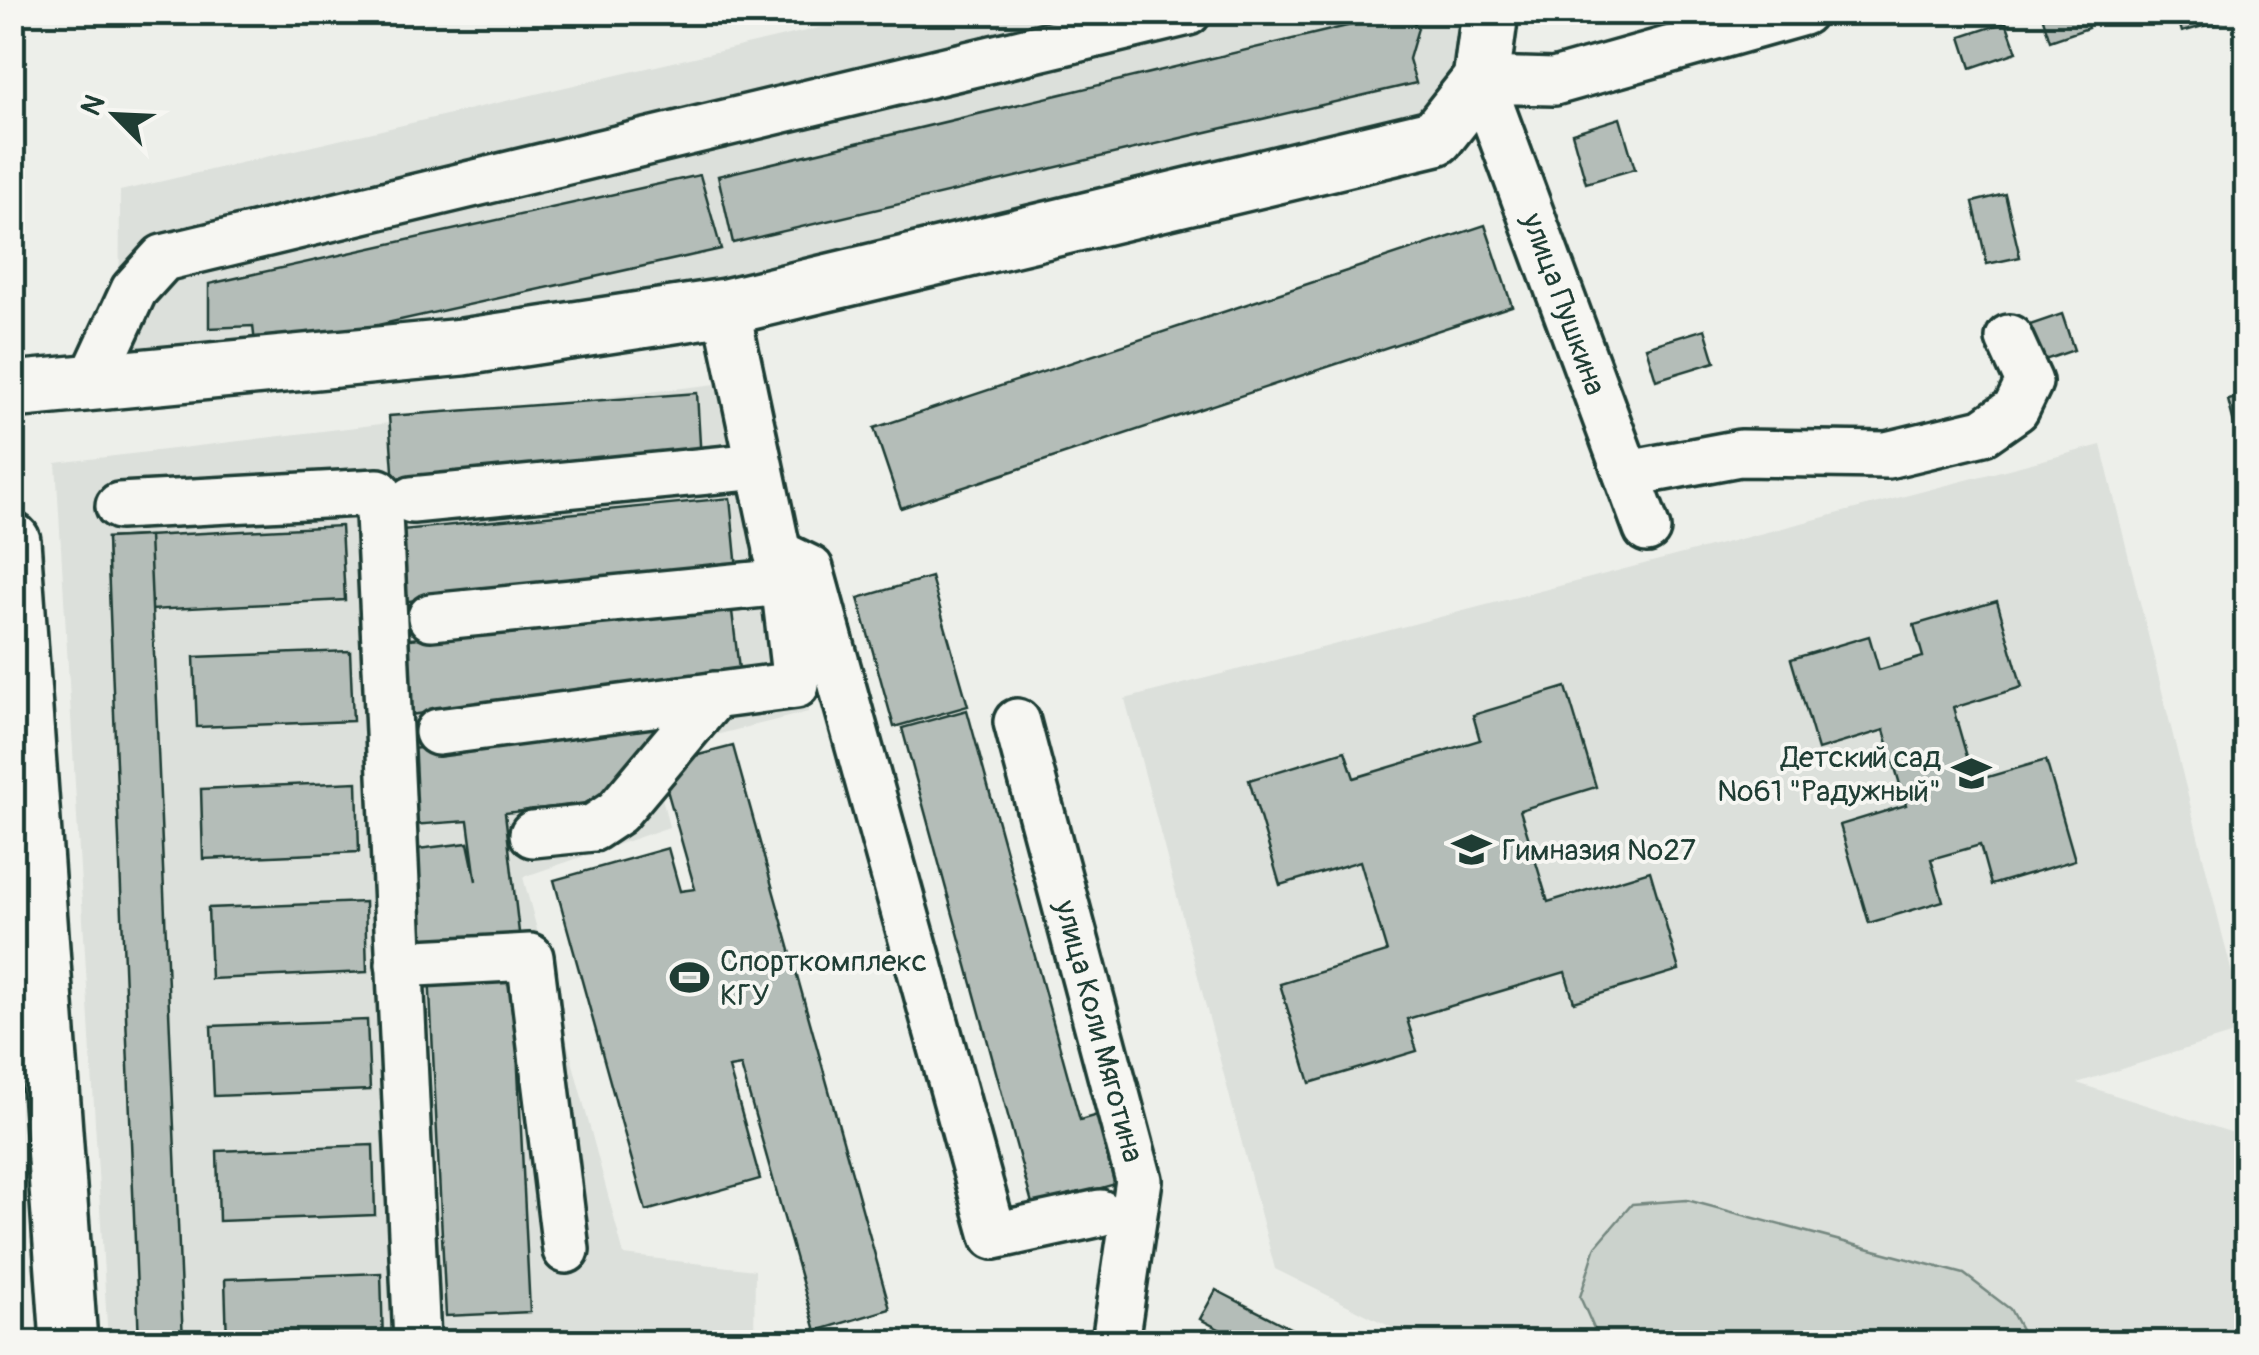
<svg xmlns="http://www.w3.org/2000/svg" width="2259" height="1355" font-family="Pangolin,sans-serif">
<rect width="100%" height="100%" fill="#edefea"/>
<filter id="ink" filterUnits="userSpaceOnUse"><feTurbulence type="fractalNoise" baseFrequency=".01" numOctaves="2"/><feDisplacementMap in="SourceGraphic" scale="20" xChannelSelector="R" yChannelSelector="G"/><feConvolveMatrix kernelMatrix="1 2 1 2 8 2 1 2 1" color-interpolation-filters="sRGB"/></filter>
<g filter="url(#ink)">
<g fill="#dce0db">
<polygon points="1461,12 1466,23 1440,111 732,289 119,363 120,191 883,13"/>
<polygon points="758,379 808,712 651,751 669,827 523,877 624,1255 755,1270 754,1341 108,1342 56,463"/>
<polygon points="2101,445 2246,1030 2077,1083 2246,1137 2246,1235 2238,1247 2246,1275 2246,1342 1421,1342 1275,1269 1125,699"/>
</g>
<polygon fill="#cbd2cc" stroke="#758880" stroke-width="2.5" points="1687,1200 1964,1274 2010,1309 2028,1342 1600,1342 1580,1297 1596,1246 1632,1204"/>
<g fill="#b4bdb8" stroke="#1f3d34" stroke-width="2.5">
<polygon points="1406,12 1418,28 1409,59 1416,83 733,243 718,176"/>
<polygon points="2041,12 2083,12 2088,28 2050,41"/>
<polygon points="2176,12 2230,12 2232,18 2182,32"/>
<polygon points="2006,22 2017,52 1971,68 1961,37"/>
<polygon points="1620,118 1635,169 1586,183 1572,133"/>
<polygon points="700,175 721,249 256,352 253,326 209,328 209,284"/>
<polygon points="2005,194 2020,257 1987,264 1973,202"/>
<polygon points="1485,225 1512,306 901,508 874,428"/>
<polygon points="2062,314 2074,350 2039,362 2027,326"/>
<polygon points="1705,329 1715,362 1656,380 1646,347"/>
<polygon points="697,393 701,461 394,484 389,416"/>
<polygon points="2246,396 2246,454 2242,455 2228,400"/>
<polygon points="730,498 737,569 398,602 391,531"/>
<polygon points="341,526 345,600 111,612 107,538"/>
<polygon points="149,536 183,1342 139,1342 107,538"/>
<polygon points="931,577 968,706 894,727 858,598"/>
<polygon points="1997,601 2022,687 1953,708 1974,781 2046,760 2075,860 1991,885 1980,845 1931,859 1943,901 1869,923 1840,825 1906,805 1884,730 1818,750 1791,659 1869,636 1879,670 1923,657 1914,625"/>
<polygon points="731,603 740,678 408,715 401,640"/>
<polygon points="350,651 353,721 197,727 194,657"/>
<polygon points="1566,687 1596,787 1520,810 1548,902 1650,871 1679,970 1574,1002 1565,972 1407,1019 1417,1051 1310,1083 1280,984 1387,952 1360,861 1280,885 1249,780 1345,751 1354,778 1480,740 1473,715"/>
<polygon points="967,710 1080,1120 1111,1111 1130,1180 1033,1207 902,728"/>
<polygon points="667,716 618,799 505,813 520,941 414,954 409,850 468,843 476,881 468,821 411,825 404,750"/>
<polygon points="733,746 890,1309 816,1331 741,1066 729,1068 760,1179 646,1211 554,880 668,848 680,891 695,889 660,765"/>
<polygon points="357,782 359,852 203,859 201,789"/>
<polygon points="365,902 367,972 211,979 208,908"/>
<polygon points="513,968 530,1312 446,1316 429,972"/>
<polygon points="367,1020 370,1090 214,1096 211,1026"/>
<polygon points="373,1145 375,1215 219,1221 217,1151"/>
<polygon points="381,1273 383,1342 227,1342 225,1279"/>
<polygon points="1216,1290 1317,1342 1244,1342 1200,1319"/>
</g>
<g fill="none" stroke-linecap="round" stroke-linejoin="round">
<defs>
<g id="minor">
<polyline points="91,383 134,290 163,258 1188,12"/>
<polyline points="1627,474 1740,453 1887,455 1983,432 2016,409 2029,382 2009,338"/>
<polyline points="412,500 759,466"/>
<polyline points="119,506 378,492 417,1342"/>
<polyline points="1647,529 1481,80 1554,82 1803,12"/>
<polyline points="777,553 810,569 994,1236 1100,1213"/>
<polyline points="431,617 784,582"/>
<path id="s1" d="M 1017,722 L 1139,1180 L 1115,1342"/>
<polyline points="438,732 796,685 784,582 726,307"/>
<polyline points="533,834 593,828 617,812 715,695"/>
<polyline points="399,964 530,957 566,1250"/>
</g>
<g id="major">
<polyline points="12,390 463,347 726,307 1436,137 1481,80 1490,12"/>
<polyline points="12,541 69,1342"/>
</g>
</defs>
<use href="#minor" stroke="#1f3d34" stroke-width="52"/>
<use href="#major" stroke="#1f3d34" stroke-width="62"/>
<use href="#minor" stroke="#f6f6f2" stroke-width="45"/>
<use href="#major" stroke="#f6f6f2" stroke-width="55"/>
</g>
</g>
<defs>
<symbol id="school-bare" viewBox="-9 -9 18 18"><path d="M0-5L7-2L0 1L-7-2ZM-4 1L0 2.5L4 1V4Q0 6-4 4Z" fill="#1f3d34" stroke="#f6f6f2" stroke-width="2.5" paint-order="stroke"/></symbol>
<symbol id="stadium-bare" viewBox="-9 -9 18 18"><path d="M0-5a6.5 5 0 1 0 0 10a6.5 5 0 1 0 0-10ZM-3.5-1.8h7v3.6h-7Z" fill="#1f3d34" stroke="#f6f6f2" stroke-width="2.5" paint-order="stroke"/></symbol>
</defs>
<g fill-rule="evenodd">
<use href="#school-bare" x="1944" y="746" width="55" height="55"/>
<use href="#school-bare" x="1444" y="822" width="55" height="55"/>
<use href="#stadium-bare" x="662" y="950" width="55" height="55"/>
</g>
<g text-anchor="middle" stroke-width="8" stroke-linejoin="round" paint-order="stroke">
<g font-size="30" fill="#1f3d34" stroke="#f6f6f2">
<text transform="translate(1564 304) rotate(70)" y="10">улица Пушкина</text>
<text dy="10" stroke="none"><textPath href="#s1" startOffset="320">улица Коли Мяготина</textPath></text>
</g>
<g font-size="30" fill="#1f3d34" stroke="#f6f6f2" text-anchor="start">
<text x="1941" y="767" text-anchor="end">Детский сад<tspan x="1941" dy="34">№61 "Радужный"</tspan></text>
<text x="1502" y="860">Гимназия №27</text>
<text x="720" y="971">Спорткомплекс<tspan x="720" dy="34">КГУ</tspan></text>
</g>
</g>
<rect width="2259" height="1355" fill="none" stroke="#f6f6f2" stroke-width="50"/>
<rect x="25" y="25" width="2209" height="1305" fill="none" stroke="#1f3d34" stroke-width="4" filter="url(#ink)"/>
<g transform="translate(115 115) rotate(294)" stroke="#f6f6f2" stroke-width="8" paint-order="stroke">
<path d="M0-8L18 38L0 25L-18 38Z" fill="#1f3d34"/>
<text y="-15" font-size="28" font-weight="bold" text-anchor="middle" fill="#1f3d34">N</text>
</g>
</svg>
